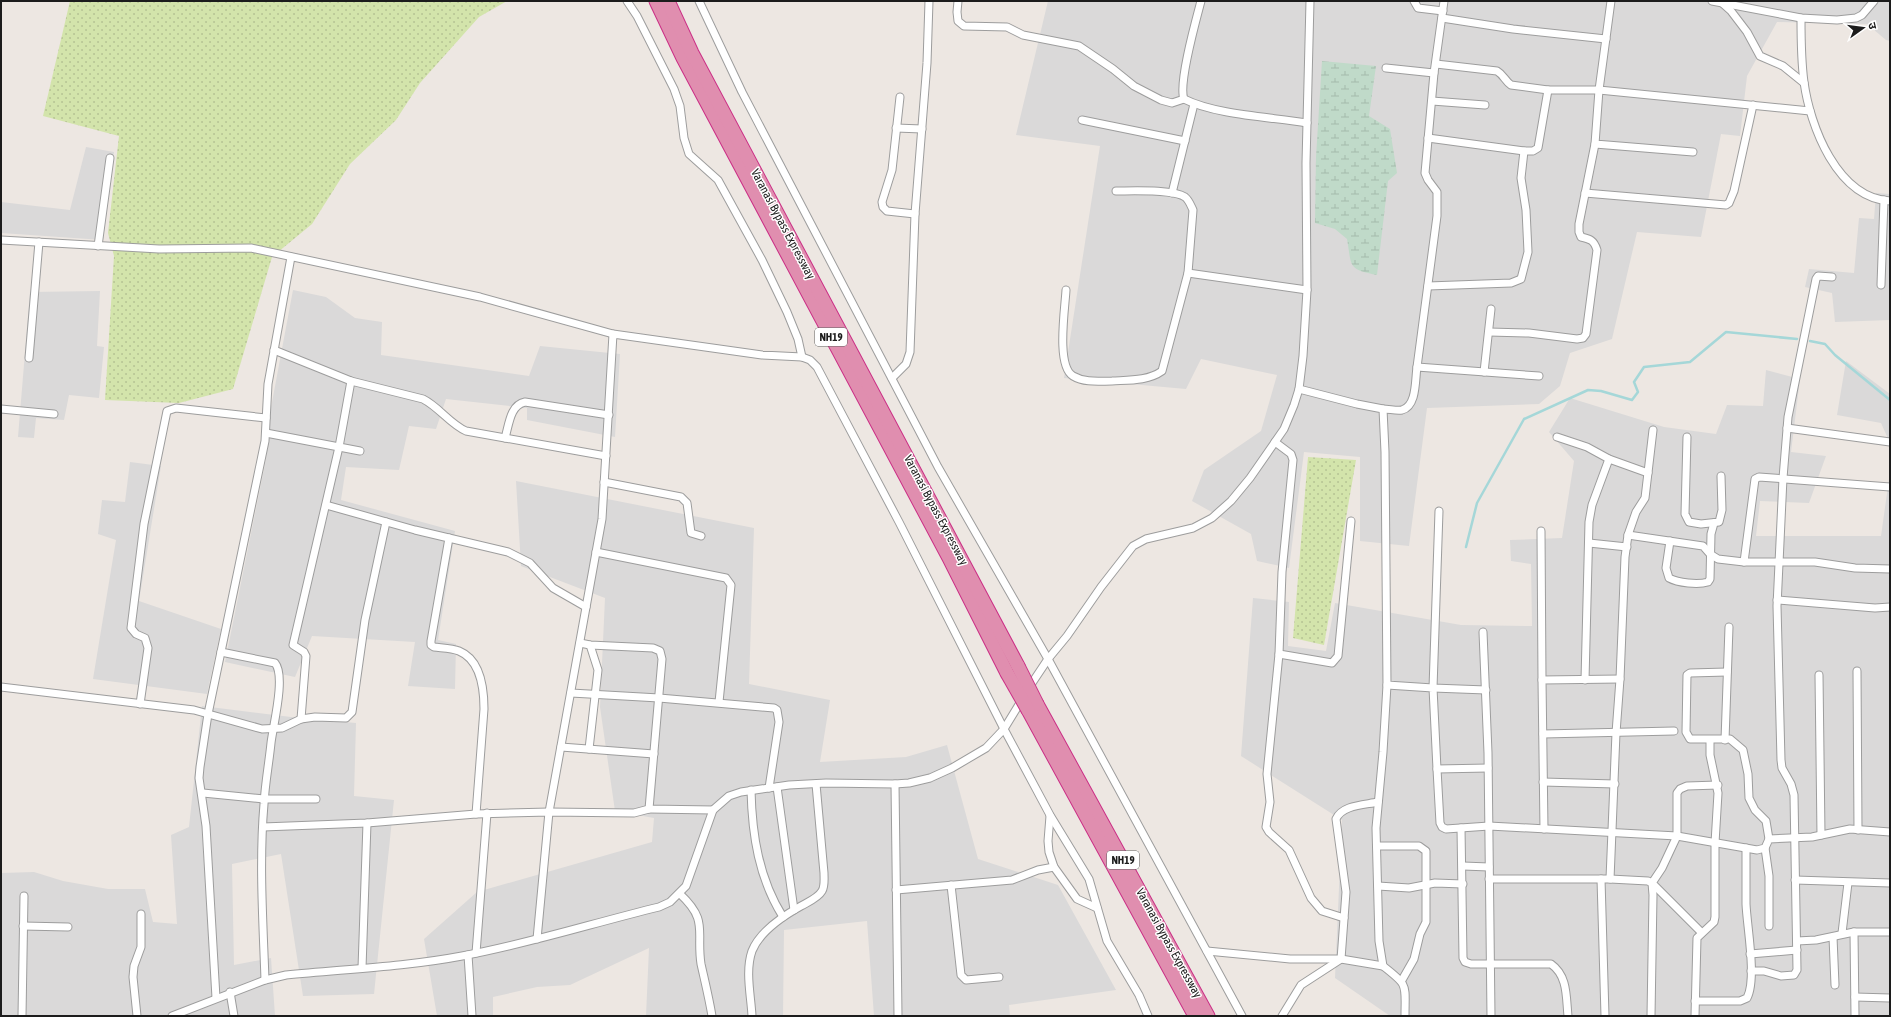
<svg xmlns="http://www.w3.org/2000/svg" width="1891" height="1017" font-family="'Asap Condensed','Noto Sans Devanagari',sans-serif">
<defs>
<pattern id="grass-dots" width="8" height="8" patternUnits="userSpaceOnUse"><rect width="8" height="8" fill="#d3e4ab"/><path d="M2 2h.1M6 6h.1" fill="none" stroke="#b5c393" stroke-width="1.8" stroke-linecap="round"/></pattern>
<pattern id="wetland-marsh" width="20" height="14" patternUnits="userSpaceOnUse"><rect width="20" height="14" fill="#c0dac9"/><path d="M1 5h8M5 5V1M11 12h8M15 12V8" fill="none" stroke="#a4baac"/></pattern>
</defs>
<rect width="100%" height="100%" fill="#ede7e2"/>
<g fill="#dad9d9">
<polygon points="1048,1 1890,1 1890,41 1886,40 1867,24 1777,22 1747,76 1740,136 1721,134 1701,237 1637,232 1612,339 1570,353 1560,386 1539,404 1427,408 1409,546 1360,541 1360,457 1304,452 1289,568 1257,561 1251,534 1192,501 1204,470 1261,431 1277,375 1201,359 1186,389 1064,378 1100,146 1016,135"/>
<polygon points="86,147 114,152 103,240 1,233 1,202 70,210"/>
<polygon points="1876,193 1890,194 1890,320 1835,322 1832,293 1805,287 1809,269 1854,273 1859,218 1874,219"/>
<polygon points="293,290 326,297 355,318 382,322 381,355 529,376 540,346 620,354 615,437 527,420 527,408 446,399 436,429 409,426 399,470 346,467 341,500 455,531 438,640 456,644 455,689 408,686 415,642 312,636 295,677 225,662 266,459 270,413"/>
<polygon points="100,291 97,346 104,347 99,398 69,395 64,420 36,418 34,438 18,437 30,292"/>
<polygon points="1846,361 1890,394 1890,443 1881,423 1837,415"/>
<polygon points="1766,370 1800,379 1791,452 1826,456 1809,503 1760,501 1756,536 1881,536 1890,472 1890,1016 1390,1016 1335,978 1342,820 1241,756 1253,598 1289,602 1288,646 1326,651 1335,603 1461,625 1532,626 1531,564 1511,561 1510,540 1562,538 1574,461 1549,432 1570,398 1664,427 1716,434 1727,405 1763,406"/>
<polygon points="130,462 161,466 139,601 221,629 207,694 93,679 116,540 98,534 102,500 125,502"/>
<polygon points="516,481 754,528 749,684 830,700 820,762 906,757 947,745 978,859 1058,885 1116,990 1009,1005 1010,1016 874,1016 867,921 784,930 783,1016 646,1016 649,948 570,985 537,987 493,997 493,1016 437,1016 424,939 477,892 652,842 654,818 615,811 600,707 605,598 521,566"/>
<polygon points="202,706 291,717 356,723 354,796 394,800 374,994 303,996 281,854 232,864 234,965 271,958 275,1016 1,1016 1,873 34,872 63,881 108,889 145,889 153,922 177,924 171,835 189,827"/>
</g>
<g fill="url(#grass-dots)">
<polygon points="70,1 507,1 479,17 420,83 396,120 350,164 312,224 272,257 233,389 179,403 105,400 114,256 108,233 119,136 43,116"/>
<polygon points="1308,457 1356,460 1324,645 1293,638"/>
</g>
<path fill="url(#wetland-marsh)" d="M 1322,61 L 1376,66 L 1369,116 L 1390,129 L 1397,173 L 1388,181 L 1377,275 C 1347,269 1352,267 1347,239 L 1335,229 L 1315,223 L 1316,157 Z"/>
<g fill="none" stroke-linecap="round" stroke-linejoin="round">
<g stroke="#a5d7d8" stroke-width="2.5">
<polyline points="1810,341 1825,344 1835,355 1890,400"/>
<polyline points="1466,547 1477,503 1524,419 1588,390 1601,391 1632,400 1638,392 1634,382 1644,367 1690,362 1726,332 1797,339"/>
</g>
<defs>
<g id="street">
<polyline points="627,1 637,16 674,89 680,106 684,138 689,154 718,180 762,260 787,312 798,339 802,357"/>
<polyline points="699,1 742,92 938,467 1048,659 1242,1016"/>
<polyline points="958,1 957,12 958,21 964,26 1007,27 1023,35 1079,46 1113,69 1134,86 1161,100 1172,103 1184,99"/>
<path d="M 1201,1 C 1196,20 1178,84 1184,99 C 1216,115 1271,117 1307,123"/>
<polyline points="1414,1 1418,8 1443,11"/>
<polyline points="1611,1 1599,90 1810,111"/>
<polyline points="1712,1 1801,18 1837,20 1856,18 1862,15 1874,1"/>
<polyline points="1722,3 1731,11 1747,32 1760,56 1783,66 1804,83"/>
<polyline points="1442,18 1513,29 1606,39"/>
<path d="M 1801,18 C 1801,39 1801,60 1804,82 C 1810,126 1837,198 1890,201"/>
<path d="M 1436,64 L 1497,71 C 1504,75 1505,81 1511,85 L 1548,90 L 1599,90 L 1595,144 L 1693,152"/>
<polyline points="1386,68 1434,73"/>
<polyline points="900,97 892,170 882,202 883,207 887,211 915,214"/>
<polyline points="1432,101 1485,105"/>
<polyline points="1082,120 1185,141"/>
<polyline points="896,128 922,129"/>
<polyline points="1428,138 1524,151"/>
<polyline points="1172,193 1194,104"/>
<polyline points="1585,193 1726,205 1729,203 1734,191 1753,105"/>
<polyline points="1,240 159,249 251,248 480,297 613,334"/>
<polyline points="98,246 110,158"/>
<polyline points="1188,273 1307,290"/>
<polyline points="1881,285 1884,200"/>
<polyline points="1428,286 1511,283 1521,279 1528,252 1526,210 1521,178 1524,151 1533,151 1538,148 1548,90"/>
<path d="M 1066,290 C 1065,309 1056,366 1073,376 C 1085,383 1099,381 1112,381 C 1129,380 1148,381 1162,371 L 1188,273 L 1193,210 C 1191,206 1189,200 1185,197 C 1173,189 1132,191 1116,191"/>
<path d="M 1489,332 L 1529,333 L 1577,339 L 1583,338 L 1586,334 L 1597,250 C 1594,240 1590,239 1581,237 L 1579,232 L 1579,224 L 1595,144"/>
<path d="M 274,350 L 351,381 L 423,399 C 439,407 450,424 466,431 L 606,456"/>
<polyline points="29,358 39,242"/>
<polyline points="1417,367 1437,216 1437,192 1428,180 1425,173 1434,73 1444,1"/>
<polyline points="1484,372 1491,309"/>
<polyline points="892,378 906,364 910,352 915,214 927,63 929,1"/>
<polyline points="1299,389 1357,404 1383,409 1385,452 1387,685 1433,688 1437,769 1488,768"/>
<polyline points="1,409 54,414"/>
<path d="M 1383,409 C 1389,409 1397,411 1402,410 C 1417,406 1415,380 1417,367 L 1539,376"/>
<polyline points="1787,428 1890,442"/>
<polyline points="266,433 360,451"/>
<polyline points="1557,437 1587,447 1609,459 1648,473"/>
<polyline points="1687,437 1685,514 1689,522 1701,524 1719,522 1722,510 1721,476"/>
<path d="M 505,438 C 509,425 510,405 525,402 L 609,415"/>
<polyline points="1275,442 1291,454 1293,460 1282,572 1279,654 1267,774 1270,802 1266,827 1269,832 1289,850 1311,898 1322,911 1344,918"/>
<polyline points="604,482 681,497 687,503 691,533 701,536"/>
<polyline points="326,505 415,530 508,552 530,563 553,588 586,607"/>
<polyline points="1439,511 1433,688 1486,690"/>
<polyline points="1541,531 1542,680"/>
<polyline points="1628,535 1703,546 1710,554 1718,559 1744,562 1815,562 1855,568 1890,569"/>
<path d="M 449,538 L 431,641 L 431,645 L 434,647 C 442,648 452,648 459,651 C 481,660 484,689 484,709 L 476,814"/>
<path d="M 1670,541 L 1666,568 L 1669,578 C 1678,583 1698,585 1708,582 L 1710,579 L 1711,534 L 1714,523"/>
<polyline points="1589,543 1627,547"/>
<polyline points="596,552 726,578 731,585 719,702"/>
<polyline points="1744,562 1755,479 1759,477 1890,487"/>
<polyline points="1777,600 1875,608 1890,607"/>
<polyline points="1483,632 1488,753 1491,1016"/>
<polyline points="580,643 590,645 653,648 660,651 662,659 649,809 713,810"/>
<path d="M 221,652 L 275,663 C 286,676 273,726 271,743 C 269,763 265,784 264,804 C 259,862 263,921 265,980"/>
<polyline points="1279,654 1332,663 1338,656 1351,521"/>
<polyline points="1857,671 1858,830"/>
<polyline points="1727,672 1690,673 1687,675 1686,732 1690,739 1730,739 1743,750 1748,774 1749,798 1755,810 1766,821 1769,839"/>
<polyline points="1819,675 1821,835"/>
<polyline points="1585,680 1589,522 1592,505 1609,459"/>
<path d="M 1387,685 L 1383,752 L 1376,828 L 1379,941 L 1383,966 C 1409,986 1405,984 1405,1016"/>
<polyline points="1,687 194,710 262,729 282,728 301,719 315,717 346,718 352,712 365,620 386,522"/>
<polyline points="1028,689 1048,659 1067,636 1101,587 1133,546 1146,539 1193,528 1212,518 1231,501 1250,478 1284,429 1294,405 1299,389 1303,356 1307,290 1306,163 1310,1"/>
<polyline points="571,693 659,698 774,708 777,710 779,722 769,788"/>
<polyline points="140,704 148,648 145,638 136,634 131,628 144,524 167,411 176,408 266,418"/>
<polyline points="301,719 306,656 304,652 293,645 339,447 351,381"/>
<polyline points="1543,734 1674,731"/>
<polyline points="1725,740 1729,627"/>
<polyline points="561,747 654,754"/>
<polyline points="589,749 598,670 590,645"/>
<polyline points="1437,769 1440,823 1442,827 1446,829 1489,826 1677,836 1757,850 1765,848 1769,839 1812,837 1850,829 1890,832"/>
<polyline points="1543,782 1615,784"/>
<polyline points="895,784 898,1016"/>
<polyline points="777,787 794,910"/>
<path d="M 751,790 C 752,835 759,879 783,917"/>
<polyline points="203,793 264,799 316,799"/>
<polyline points="1050,816 1048,841 1049,852 1054,867 1077,899 1097,908"/>
<polyline points="263,827 367,823 476,814 549,812 634,813 649,809"/>
<path d="M 1461,828 L 1463,958 L 1465,962 L 1471,964 L 1551,964 C 1568,976 1566,997 1568,1016"/>
<polyline points="1544,829 1542,680 1620,679"/>
<polyline points="1377,846 1419,846 1426,851 1426,922 1420,934 1414,959 1402,980"/>
<polyline points="1765,848 1769,876 1769,926"/>
<polyline points="1463,866 1489,867"/>
<polyline points="1489,879 1610,879 1648,881 1652,883 1653,895 1651,1016"/>
<polyline points="1601,879 1605,1016"/>
<polyline points="1610,879 1616,733 1620,679 1625,557 1628,535 1636,512 1645,498 1653,430"/>
<polyline points="1795,880 1890,883"/>
<polyline points="951,885 961,975 966,980 999,977"/>
<polyline points="1378,886 1409,888 1435,883 1463,884"/>
<polyline points="896,890 1012,880 1038,870 1054,867"/>
<path d="M 680,894 C 709,921 696,931 701,964 C 705,982 709,998 712,1016"/>
<polyline points="23,926 68,927"/>
<polyline points="1701,932 1652,883 1662,868 1677,836 1677,793 1680,789 1687,786 1718,785"/>
<polyline points="1854,932 1855,1016"/>
<polyline points="1842,933 1848,883"/>
<polyline points="1833,937 1835,985"/>
<polyline points="537,939 549,812 602,519 613,334 762,355 802,357 810,360 817,367 899,522 1004,729 1050,815 1089,879 1107,941 1139,995 1148,1016"/>
<polyline points="1797,941 1816,940 1854,932 1890,932"/>
<polyline points="1207,951 1290,959 1341,959 1383,966"/>
<polyline points="476,953 487,813"/>
<polyline points="1750,954 1797,950"/>
<polyline points="468,955 472,1016"/>
<polyline points="362,968 367,823"/>
<polyline points="1751,971 1764,971 1781,976 1794,975 1797,970 1794,795 1791,784 1782,768 1781,760 1777,606 1783,478 1788,417 1816,279 1818,276 1832,277"/>
<polyline points="230,992 234,1016"/>
<polyline points="1855,997 1890,998"/>
<polyline points="216,998 206,826 199,778 200,767 208,714 265,441 268,384 291,257"/>
<path d="M 1695,1001 L 1740,1001 L 1747,998 C 1757,979 1747,927 1746,904 C 1746,885 1746,867 1746,848"/>
<polyline points="22,1016 24,896"/>
<polyline points="137,1016 133,977 134,966 141,947 141,914"/>
<path d="M 172,1016 L 265,980 L 286,975 C 345,969 404,967 462,956 C 528,944 593,923 659,907 L 670,902 L 686,886 L 713,810 L 729,796 L 741,792 L 789,785 L 826,783 L 895,784 L 909,783 L 930,778 L 952,768 L 986,748 L 1004,729 L 1023,698"/>
<path d="M 752,1016 C 751,996 745,971 752,951 C 760,931 783,916 801,906 C 808,902 818,898 822,891 C 825,886 824,879 824,873 L 816,784"/>
<path d="M 1282,1016 L 1301,985 L 1341,959 L 1346,892 L 1336,819 C 1342,805 1364,805 1378,802"/>
<polyline points="1695,1016 1697,938 1714,922 1715,917 1715,843 1718,793 1710,755 1710,741"/>
</g>
<g id="highway">
<polyline points="656,1 683,58 949,558 1007,673"/>
<polyline points="668,1 692,53 1018,666"/>
<polyline points="1037,704 1208,1016"/>
<polyline points="1028,710 1195,1016"/>
</g>
</defs>
<use href="#street" stroke="#9d9d9d" stroke-width="9"/>
<use href="#highway" stroke="#cb2f86" stroke-width="15"/>
<use href="#street" stroke="#fff" stroke-width="7"/>
<use href="#highway" stroke="#e08eaf" stroke-width="13"/>
<defs>
<g id="highway-bridge">
<polyline points="1018,666 1037,704"/>
<polyline points="1007,673 1028,710"/>
</g>
</defs>
<use href="#highway-bridge" stroke="#cb2f86" stroke-width="15" stroke-linecap="butt"/>
<use href="#highway-bridge" stroke="#e08eaf" stroke-width="13"/>
</g>
<g text-anchor="middle" stroke-width="3" stroke-linejoin="round" paint-order="stroke">
<g fill="#fff" stroke="#606060" stroke-width="1">
<rect x="815" y="328" width="32" height="18" rx="3"/>
<rect x="1107" y="851" width="32" height="18" rx="3"/>
</g>
<g font-size="11" font-weight="bold" fill="#1c1c1c">
<text x="831" y="341">NH19</text>
<text x="1123" y="864">NH19</text>
</g>
<g font-size="12" fill="#1c1c1c" stroke="#fff">
<text transform="translate(783 224) rotate(62)" y="4">Varanasi Bypass Expressway</text>
<text transform="translate(936 510) rotate(62)" y="4">Varanasi Bypass Expressway</text>
<text transform="translate(1169 943) rotate(61)" y="4">Varanasi Bypass Expressway</text>
</g>
</g>
<rect width="1891" height="1017" fill="none" stroke="#1c1c1c" stroke-width="4"/>
<g transform="translate(1863 28) rotate(76)" stroke="#ffffff" stroke-width="3" paint-order="stroke">
<path d="M0-3L7 15L0 10L-7 15Z" fill="#1c1c1c"/>
<text y="-6" font-size="11" font-weight="bold" text-anchor="middle" fill="#1c1c1c">उ</text>
</g>
</svg>
